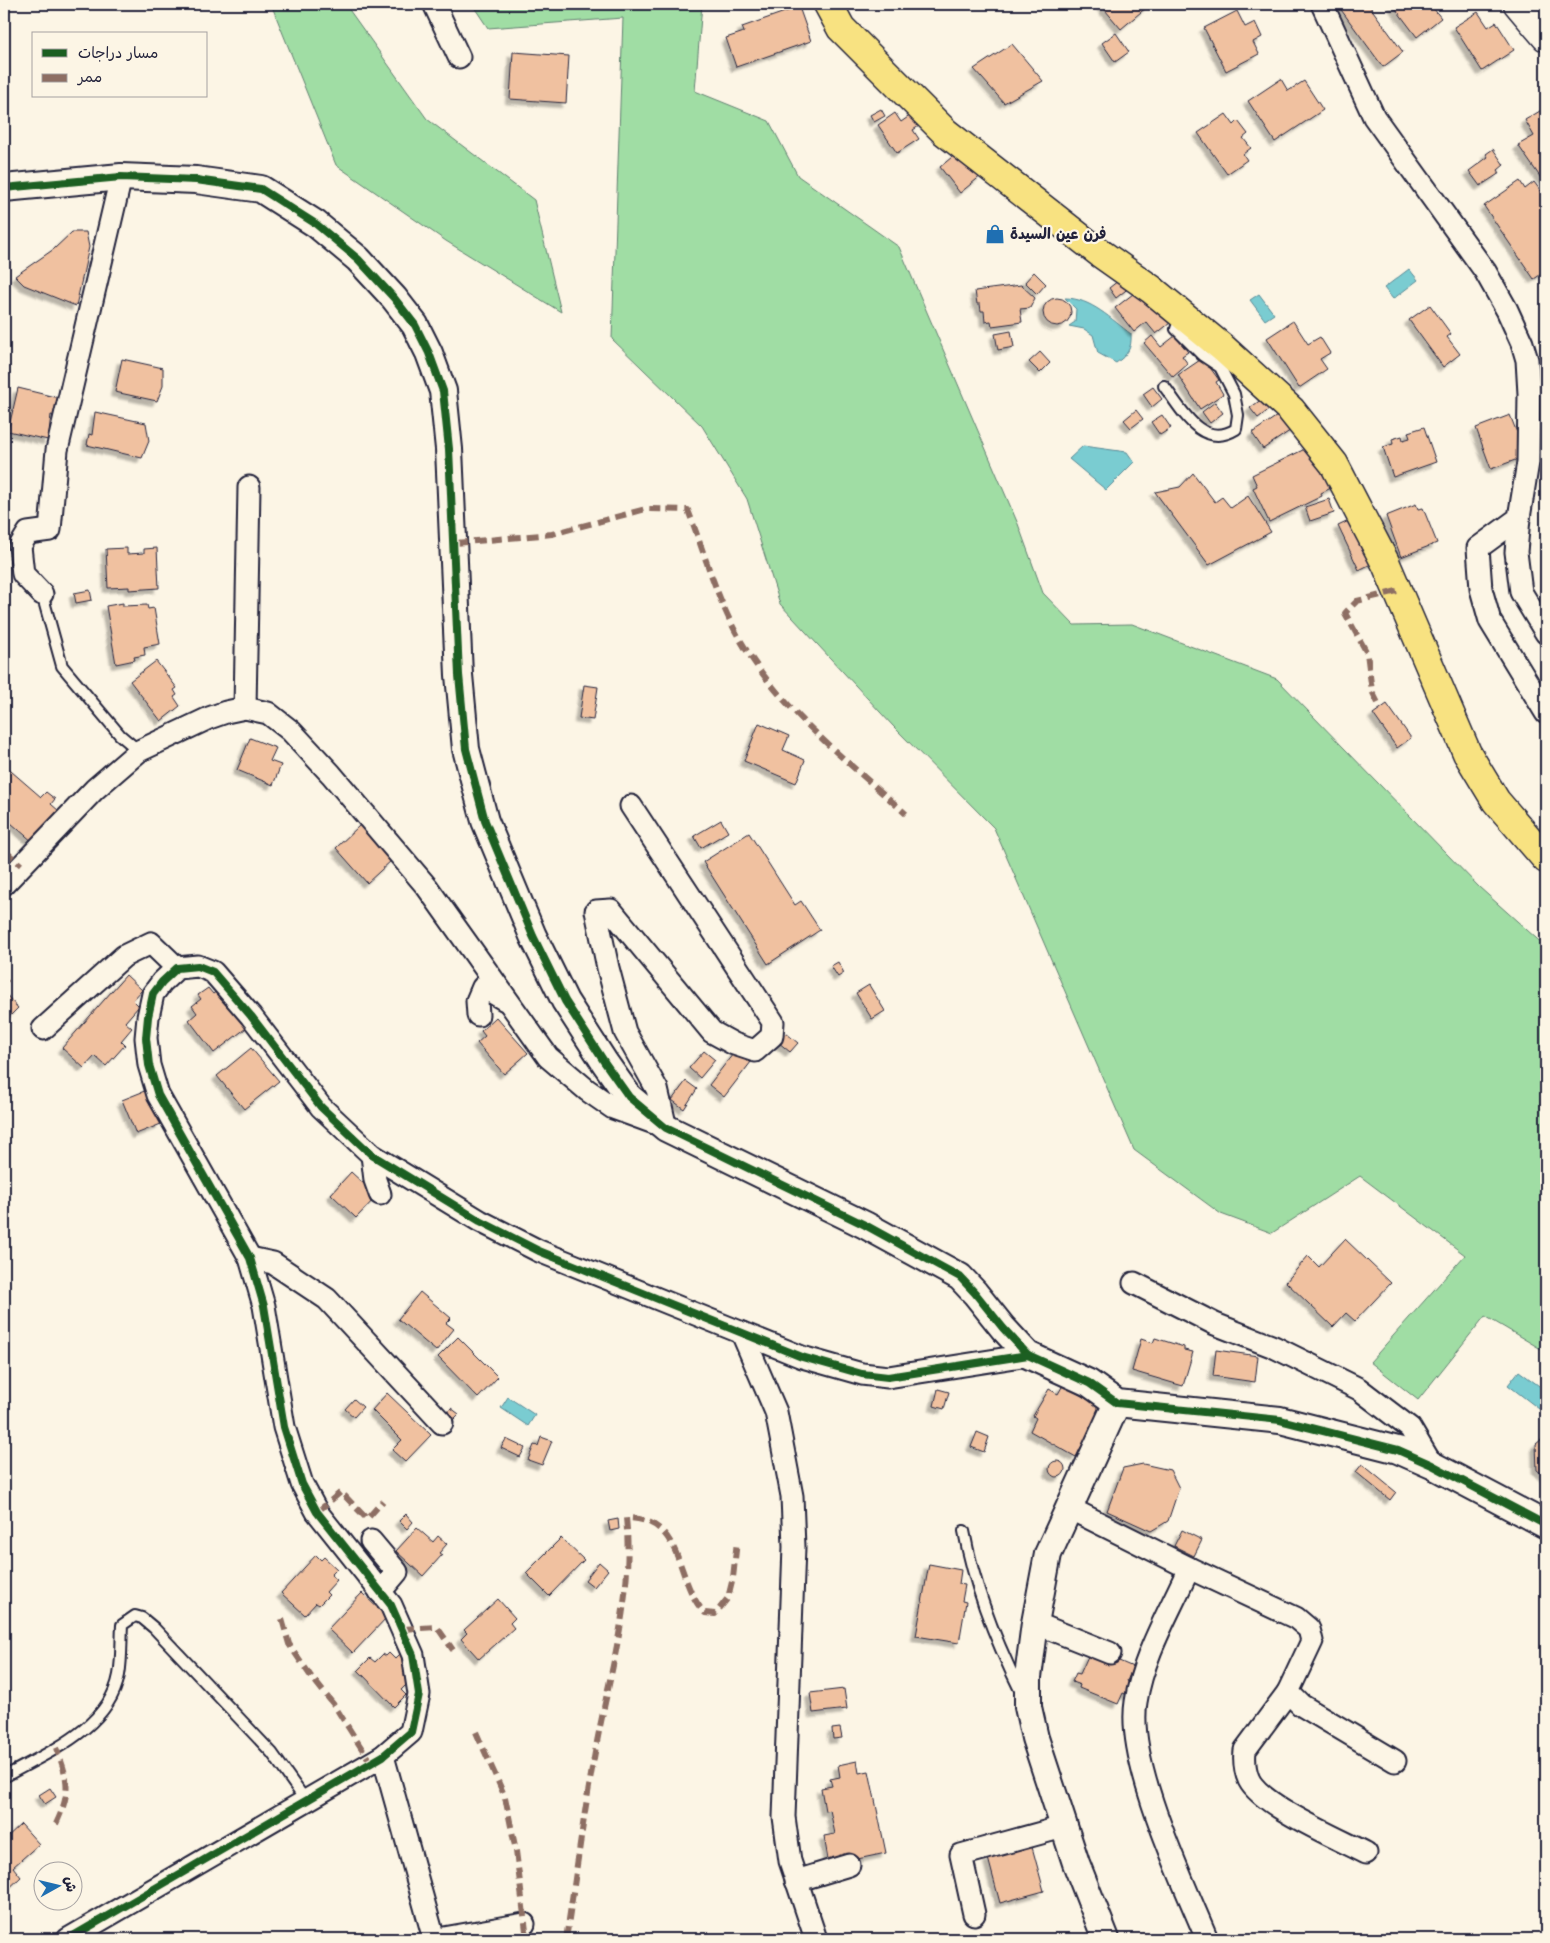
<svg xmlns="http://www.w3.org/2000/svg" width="1550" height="1943" font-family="'Shantell Sans','Playpen Sans Arabic',sans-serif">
<defs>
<filter id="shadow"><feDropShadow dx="-4.5" dy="4.5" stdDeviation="1" flood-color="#0004"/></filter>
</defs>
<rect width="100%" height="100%" fill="#fcf5e5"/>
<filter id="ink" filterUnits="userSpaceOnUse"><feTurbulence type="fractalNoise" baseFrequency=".02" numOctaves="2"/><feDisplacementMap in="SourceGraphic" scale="10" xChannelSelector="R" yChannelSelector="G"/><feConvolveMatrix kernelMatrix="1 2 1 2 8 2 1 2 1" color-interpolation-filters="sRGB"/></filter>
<g filter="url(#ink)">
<g fill="#a0dda4" stroke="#618070">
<polygon points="271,4 345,4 427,119 534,200 561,312 446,241 336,165"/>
<polygon points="472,4 702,4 695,91 769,121 798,176 899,247 1018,524 1043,593 1074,625 1132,624 1277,679 1479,887 1546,947 1546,1352 1485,1316 1418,1400 1370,1362 1465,1255 1360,1176 1272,1233 1221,1214 1134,1150 994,828 893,726 780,604 747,499 702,426 612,339 623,18 488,28"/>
</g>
<g fill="#7accd1" stroke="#578895">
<polygon points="1409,269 1418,280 1393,299 1384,288"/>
<polygon points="1259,294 1274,314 1265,320 1250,300"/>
<path d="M 1065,298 C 1091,298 1112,320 1131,334 C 1132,349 1127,355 1116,363 L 1098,353 L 1093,335 L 1084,329 L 1069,326 L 1075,322 L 1076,309 Z"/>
<polygon points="1083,446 1127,452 1134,462 1106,490 1069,459"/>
<polygon points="1519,1371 1546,1391 1546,1399 1539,1409 1508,1385"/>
<polygon points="508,1397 535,1415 528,1426 501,1408"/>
</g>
<g fill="#f0c1a0" stroke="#22223b" filter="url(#shadow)">
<polygon points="1100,4 1147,4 1148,6 1121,29"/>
<polygon points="1343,4 1368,4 1403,52 1383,67 1339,7"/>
<polygon points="1392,4 1430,4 1441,18 1417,37"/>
<polygon points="799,7 811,41 736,67 726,38 744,32 742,27"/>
<polygon points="1237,11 1245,27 1255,22 1262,37 1253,42 1259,54 1226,71 1204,28"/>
<polygon points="1478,12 1488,27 1496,22 1514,50 1482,71 1454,27"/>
<polygon points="1116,33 1129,52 1115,62 1102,43"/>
<polygon points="1012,44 1043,81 1004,103 974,69"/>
<polygon points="513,52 569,56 566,103 510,99"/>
<polygon points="1281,79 1288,91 1304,81 1323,110 1275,142 1248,101"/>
<polygon points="1545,108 1546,174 1543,181 1518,145 1534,136 1525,120"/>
<polygon points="881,109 885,116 874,122 870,115"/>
<polygon points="895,113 901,122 911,115 919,126 913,130 919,139 897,153 878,125"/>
<polygon points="1226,114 1234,125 1238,121 1248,134 1243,138 1251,148 1243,154 1247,160 1227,174 1198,133"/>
<polygon points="1493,149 1504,165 1498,170 1500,173 1480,186 1469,171 1488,157 1486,154"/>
<polygon points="958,152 982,175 960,193 940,167"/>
<polygon points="1520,181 1525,189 1534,182 1546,198 1546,271 1534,279 1484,206"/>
<polygon points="72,232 86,232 89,247 76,306 24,285 15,276 54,249"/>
<polygon points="1034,272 1046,284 1037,294 1025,282"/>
<polygon points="1123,277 1130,287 1116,298 1109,288"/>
<polygon points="1021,285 1035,298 1030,308 1020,309 1022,322 992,326 991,321 985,322 984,311 981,311 980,304 977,304 975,291"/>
<polygon points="1142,287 1170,323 1156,334 1146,322 1134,332 1115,308"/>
<circle cx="1057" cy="312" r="14"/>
<polygon points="1430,305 1451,334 1447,337 1460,354 1443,367 1409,320"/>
<polygon points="1293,321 1308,344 1320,337 1330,353 1320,359 1327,369 1299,388 1267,338"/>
<polygon points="1011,331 1014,347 998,350 995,334"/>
<polygon points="1152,336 1161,347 1175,336 1188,352 1182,356 1188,364 1173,377 1144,343"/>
<polygon points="1040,352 1050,363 1040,373 1029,362"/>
<polygon points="1203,358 1219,380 1216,382 1223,394 1200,409 1178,375"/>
<polygon points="122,359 163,368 163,386 157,401 115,392"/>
<polygon points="1153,387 1162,399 1152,407 1143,394"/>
<polygon points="18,388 59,398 55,416 51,415 48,440 8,431"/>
<polygon points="1262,399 1270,409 1258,418 1250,408"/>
<polygon points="1215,402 1223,413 1210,423 1202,412"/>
<polygon points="1136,410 1143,419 1131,428 1124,420"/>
<polygon points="1286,410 1297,426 1263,449 1252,433"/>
<polygon points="95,412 146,423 149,441 142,458 87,445 89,434 92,435"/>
<polygon points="1162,415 1171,428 1160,435 1151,422"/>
<polygon points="1510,415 1526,456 1491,469 1476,428"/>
<polygon points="1424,427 1436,462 1393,477 1383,447 1393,444 1392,439 1402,436 1403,440 1410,438 1408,432"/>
<polygon points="1315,444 1337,485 1321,493 1322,496 1269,522 1253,488 1257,486 1252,475"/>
<polygon points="1193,473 1215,502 1222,497 1231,508 1248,496 1271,532 1209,565 1155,492 1180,487"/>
<polygon points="1329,499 1334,513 1310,521 1305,507"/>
<polygon points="1416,504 1418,509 1423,508 1437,543 1401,557 1386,516"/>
<polygon points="1355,518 1375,562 1359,570 1338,526"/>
<polygon points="127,548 127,554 144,553 144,549 157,548 159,588 129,590 129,587 108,588 106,549"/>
<polygon points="90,590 92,600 76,603 74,593"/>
<polygon points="123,603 123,606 147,605 148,609 154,608 160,644 144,647 145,655 134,657 135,660 116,664 106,606"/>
<polygon points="156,661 177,688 174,690 177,695 174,697 180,706 161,721 130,681"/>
<polygon points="584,685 598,687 593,720 579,718"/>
<polygon points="1387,704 1411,738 1397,748 1373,714"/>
<polygon points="759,723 789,736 783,750 805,760 796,783 744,761"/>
<polygon points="250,738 276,748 270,761 281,765 273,785 237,770"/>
<polygon points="4,765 41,797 46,792 55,799 51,804 59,811 33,842 4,817"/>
<polygon points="721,820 728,832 701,848 694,836"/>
<polygon points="360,825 392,860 367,883 336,848"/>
<polygon points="749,833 795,905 801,901 820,930 768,964 703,862"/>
<polygon points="838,962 844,973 838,977 831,966"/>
<polygon points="126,975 142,990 133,1000 139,1006 125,1022 132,1028 121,1041 125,1045 106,1066 95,1056 84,1068 62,1048"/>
<polygon points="869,985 885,1011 872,1019 856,993"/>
<polygon points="222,987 250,1025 214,1053 189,1020 197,1013 192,1006 201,999 198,995 208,988 213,994"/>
<polygon points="4,992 18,1008 4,1022"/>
<polygon points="496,1017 528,1053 504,1074 477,1043 485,1036 481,1031"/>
<polygon points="786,1033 798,1043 790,1052 778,1042"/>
<polygon points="251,1048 279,1081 244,1109 217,1076"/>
<polygon points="736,1050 751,1062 724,1097 709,1085"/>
<polygon points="704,1051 715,1060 700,1078 689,1068"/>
<polygon points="686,1081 697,1089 684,1109 672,1100"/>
<polygon points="147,1090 161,1124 136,1134 122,1100"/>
<polygon points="351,1172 377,1196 356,1218 331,1194"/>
<polygon points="1345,1239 1391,1283 1355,1321 1346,1313 1333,1327 1286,1282 1308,1256 1319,1267"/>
<polygon points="420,1292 451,1318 446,1323 454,1329 436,1351 398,1319"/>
<polygon points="458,1337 498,1377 478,1398 438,1357"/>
<polygon points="1155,1338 1184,1347 1184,1350 1193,1352 1183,1386 1132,1371 1141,1339 1153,1343"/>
<polygon points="1216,1350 1258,1356 1255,1382 1213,1376"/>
<polygon points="1063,1385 1099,1406 1096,1413 1101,1416 1084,1449 1081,1447 1076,1457 1030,1431 1036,1418 1033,1416 1049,1389 1058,1394"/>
<polygon points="938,1389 949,1392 944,1409 934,1406"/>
<polygon points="387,1393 431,1435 405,1462 392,1450 402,1440 372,1410"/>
<polygon points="354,1399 363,1407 354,1417 345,1409"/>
<polygon points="451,1408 459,1414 453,1420 446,1414"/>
<polygon points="977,1432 989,1437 984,1452 971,1447"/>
<polygon points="1546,1436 1546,1477 1537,1470 1536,1444"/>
<polygon points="541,1437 552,1441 542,1465 528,1460 534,1445 538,1446"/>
<polygon points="506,1439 525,1448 520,1457 501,1448"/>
<circle cx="1057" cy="1469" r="8"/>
<polygon points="1143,1464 1170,1470 1179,1488 1168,1521 1151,1531 1107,1511 1123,1468"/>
<polygon points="1362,1464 1396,1492 1390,1500 1356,1472"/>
<polygon points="406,1514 413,1522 407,1529 399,1521"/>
<polygon points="618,1519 619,1529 610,1531 608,1521"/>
<polygon points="417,1528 433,1542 438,1536 447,1544 439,1553 442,1555 423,1576 396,1551"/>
<polygon points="1182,1530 1202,1540 1194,1556 1174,1546"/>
<polygon points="561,1538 584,1560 549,1596 526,1573"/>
<polygon points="316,1555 321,1560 324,1557 337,1569 331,1575 337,1580 326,1592 329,1595 319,1605 316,1603 305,1615 281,1593"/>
<polygon points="599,1562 608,1570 594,1587 585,1580"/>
<polygon points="929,1564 961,1570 959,1584 965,1585 962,1601 966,1602 959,1643 916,1636"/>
<polygon points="362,1593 387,1617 353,1653 328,1629"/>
<polygon points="498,1599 515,1618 510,1623 514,1628 479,1659 461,1639 467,1633 464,1630"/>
<polygon points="1098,1652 1133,1667 1127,1681 1135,1685 1130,1696 1123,1693 1118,1704 1079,1688 1080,1685 1072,1682 1076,1673 1080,1674 1089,1654"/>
<polygon points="389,1653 395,1659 401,1653 415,1676 401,1690 406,1695 394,1707 358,1670 370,1658 375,1662 383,1654 386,1656"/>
<polygon points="844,1689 847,1709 813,1713 810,1693"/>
<polygon points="840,1728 842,1738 833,1739 832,1729"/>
<polygon points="857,1761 859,1773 869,1771 886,1853 829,1865 824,1836 835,1834 830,1810 825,1811 821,1788 832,1786 830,1779 840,1777 838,1765"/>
<polygon points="50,1788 56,1797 45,1804 39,1795"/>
<polygon points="21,1824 39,1844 13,1867 21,1877 4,1893 4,1840"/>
<polygon points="1032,1847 1044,1891 1000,1903 988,1858"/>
</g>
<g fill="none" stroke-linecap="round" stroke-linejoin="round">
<defs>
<g id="service">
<path d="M 1164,386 C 1182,410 1202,450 1236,429 L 1238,415 L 1234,394 L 1220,367 L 1202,355 L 1176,329 L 1181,316"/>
<polyline points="42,594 62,666 120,735 139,751"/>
<path d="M 964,1531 C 974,1586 996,1642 1021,1692"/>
<path d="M 4,1777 C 46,1753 109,1729 119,1675 C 122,1659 121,1641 122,1625 L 135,1616 L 142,1618 L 154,1628 L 272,1753 L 306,1801"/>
</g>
<g id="minor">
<polyline points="434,4 459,57"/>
<polyline points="1322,4 1374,117 1485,271 1507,310 1522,343 1527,360 1529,394 1528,462 1519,518 1478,548 1481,589 1490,621 1546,713"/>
<polyline points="1519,518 1516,552 1521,592 1546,633"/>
<polyline points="42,594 23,574 20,546 28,533 50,530 57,450 121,177"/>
<polyline points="245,708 249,487"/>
<polyline points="631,806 773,1022 772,1036 755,1051 734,1044 712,1032 611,910 596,911 608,968 625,1032 657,1089 666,1128"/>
<polyline points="4,884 95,789 139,751 209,718 226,712 245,708 268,713 291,731 331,774 427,887 548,1057 587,1090 613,1108 654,1123"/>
<polyline points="478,1015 477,1001 483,987 505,1000"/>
<polyline points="43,1029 124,956 151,943 177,968"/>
<polyline points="372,1155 375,1180 380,1194"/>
<polyline points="250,1258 273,1263 327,1299 442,1423"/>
<polyline points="1134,1283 1215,1324 1274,1347 1359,1389 1410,1428 1432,1465"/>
<polyline points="742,1333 776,1412 792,1496 794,1547 784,1817 790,1861 816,1939"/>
<polyline points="1069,1508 1189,1568 1296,1618 1309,1629 1312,1641 1288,1692 1301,1705 1395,1761"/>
<polyline points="371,1541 397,1572 380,1592"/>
<path d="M 1189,1568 C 1170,1611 1143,1655 1136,1702 C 1126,1762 1183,1881 1207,1939"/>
<polyline points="1035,1623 1110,1653"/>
<path d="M 1288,1692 L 1245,1750 C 1244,1760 1245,1771 1249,1780 C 1262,1806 1339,1839 1366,1853"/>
<polyline points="383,1756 434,1939"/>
<polyline points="796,1881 849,1865"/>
<polyline points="974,1914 961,1855 1063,1827"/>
<polyline points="68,1939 383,1756 411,1732 419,1694 413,1655 391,1605 317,1512 302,1484 284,1427 264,1306 250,1258 158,1095 149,1065 146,1038 148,1017 153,994 162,982 177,968 198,966 213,972 251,1016 321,1107 372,1155 480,1221 539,1251 802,1357 862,1374 888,1377 1028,1355"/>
<polyline points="438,1939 524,1924"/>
</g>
<g id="tertiary">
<polyline points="4,188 121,177 196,180 261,189 316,224 358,259 394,298 415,325 429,353 443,391 449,449 459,675 466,749 485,821 533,936 565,1001 605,1063 629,1097 666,1128 865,1225 960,1277 975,1293 1003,1328 1028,1355 1089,1383 1117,1403 1280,1420 1398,1450 1432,1465 1546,1525"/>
<polyline points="1106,1939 1076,1863 1035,1738 1028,1707 1028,1677 1035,1623 1048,1554 1117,1403"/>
</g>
<polyline id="secondary" points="1518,4 1546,37"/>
<polyline id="primary" points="828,4 841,28 945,132 1100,253 1151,289 1224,349 1291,410 1334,464 1386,564 1467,753 1496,801 1546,859"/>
</defs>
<use href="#service" stroke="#22223b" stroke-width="14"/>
<use href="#minor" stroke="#22223b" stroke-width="25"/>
<use href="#tertiary" stroke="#22223b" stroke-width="30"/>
<use href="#secondary" stroke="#22223b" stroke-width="31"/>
<use href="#primary" stroke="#22223b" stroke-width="31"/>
<use href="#service" stroke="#fcf5e5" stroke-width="10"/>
<use href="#minor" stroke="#fcf5e5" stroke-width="21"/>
<use href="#tertiary" stroke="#fcf5e5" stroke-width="26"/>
<use href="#secondary" stroke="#fcf5e5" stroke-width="28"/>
<use href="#primary" stroke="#f8e281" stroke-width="28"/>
<g stroke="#8d6e63" stroke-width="6" stroke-dasharray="12 6" stroke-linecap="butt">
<path d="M 455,543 L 552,534 L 646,509 L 688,510 C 706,557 719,608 747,651 C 787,715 851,764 906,814"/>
<polyline points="1378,703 1372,691 1367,653 1345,613 1357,601 1397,591"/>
<polyline points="4,850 21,865"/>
<polyline points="4,980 7,983"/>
<polyline points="317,1512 341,1492 367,1519 383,1501"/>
<polyline points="282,1619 289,1644 310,1675 334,1705 371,1763"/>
<polyline points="403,1629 437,1627 453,1650"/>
<polyline points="476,1732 505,1797 516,1851 527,1939"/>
<path d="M 56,1824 C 71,1792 69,1780 56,1748"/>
<path d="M 566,1939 C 576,1875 584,1811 596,1747 C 610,1672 634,1595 626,1518 C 686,1518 674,1582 705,1613 L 715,1614 L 728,1598 L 733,1578 L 737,1541"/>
</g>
<defs>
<g id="cycleway">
<polyline points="4,188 121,177 196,180 261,189 316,224 358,259 394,298 415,325 429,353 443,391 449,449 459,675 466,749 485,821 533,936 565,1001 605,1063 629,1097 666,1128 865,1225 960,1277 975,1293 1003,1328 1028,1355 1089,1383 1117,1403 1280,1420 1398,1450 1432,1465 1546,1525"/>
<polyline points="68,1939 383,1756 411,1732 419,1694 413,1655 391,1605 317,1512 302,1484 284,1427 264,1306 250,1258 158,1095 149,1065 146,1038 148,1017 153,994 162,982 177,968 198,966 213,972 251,1016 321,1107 372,1155 480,1221 539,1251 802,1357 862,1374 888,1377 1028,1355"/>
</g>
</defs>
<use href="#cycleway" stroke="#fcf5e5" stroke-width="11"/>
<use href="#cycleway" stroke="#1b5e20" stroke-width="8"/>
</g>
</g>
<defs>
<symbol id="shop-bare" viewBox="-9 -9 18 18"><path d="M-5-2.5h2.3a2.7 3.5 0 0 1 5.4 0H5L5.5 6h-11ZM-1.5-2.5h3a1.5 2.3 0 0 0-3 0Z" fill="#1f6fb2" stroke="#fcf5e5" stroke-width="2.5" paint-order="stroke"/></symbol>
</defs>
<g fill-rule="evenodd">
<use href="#shop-bare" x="981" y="220" width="28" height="28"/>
</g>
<g text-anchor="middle" stroke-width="4.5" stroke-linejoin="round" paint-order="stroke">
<g font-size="15" font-weight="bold" fill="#22223b" stroke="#fcf5e5" text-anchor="start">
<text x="1010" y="239">فرن عين السيدة</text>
</g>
</g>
<rect width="1550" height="1943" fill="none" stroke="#fcf5e5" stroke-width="20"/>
<rect x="10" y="10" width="1530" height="1923" fill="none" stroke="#22223b" stroke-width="2" filter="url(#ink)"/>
<rect x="32" y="32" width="175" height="65" fill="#fcf5e5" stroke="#a5a1a1"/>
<rect x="42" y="49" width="25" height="8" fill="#1b5e20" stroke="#a5a1a1"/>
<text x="78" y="58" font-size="15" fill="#22223b">مسار دراجات</text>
<rect x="42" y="74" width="25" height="8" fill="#8d6e63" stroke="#a5a1a1"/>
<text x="78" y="82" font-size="15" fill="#22223b">ممر</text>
<g transform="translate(58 1886) rotate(82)"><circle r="24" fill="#fcf5e5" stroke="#a5a1a1"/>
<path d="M0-4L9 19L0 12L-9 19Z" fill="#1f6fb2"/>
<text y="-8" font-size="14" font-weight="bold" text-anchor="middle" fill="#22223b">ش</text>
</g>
</svg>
